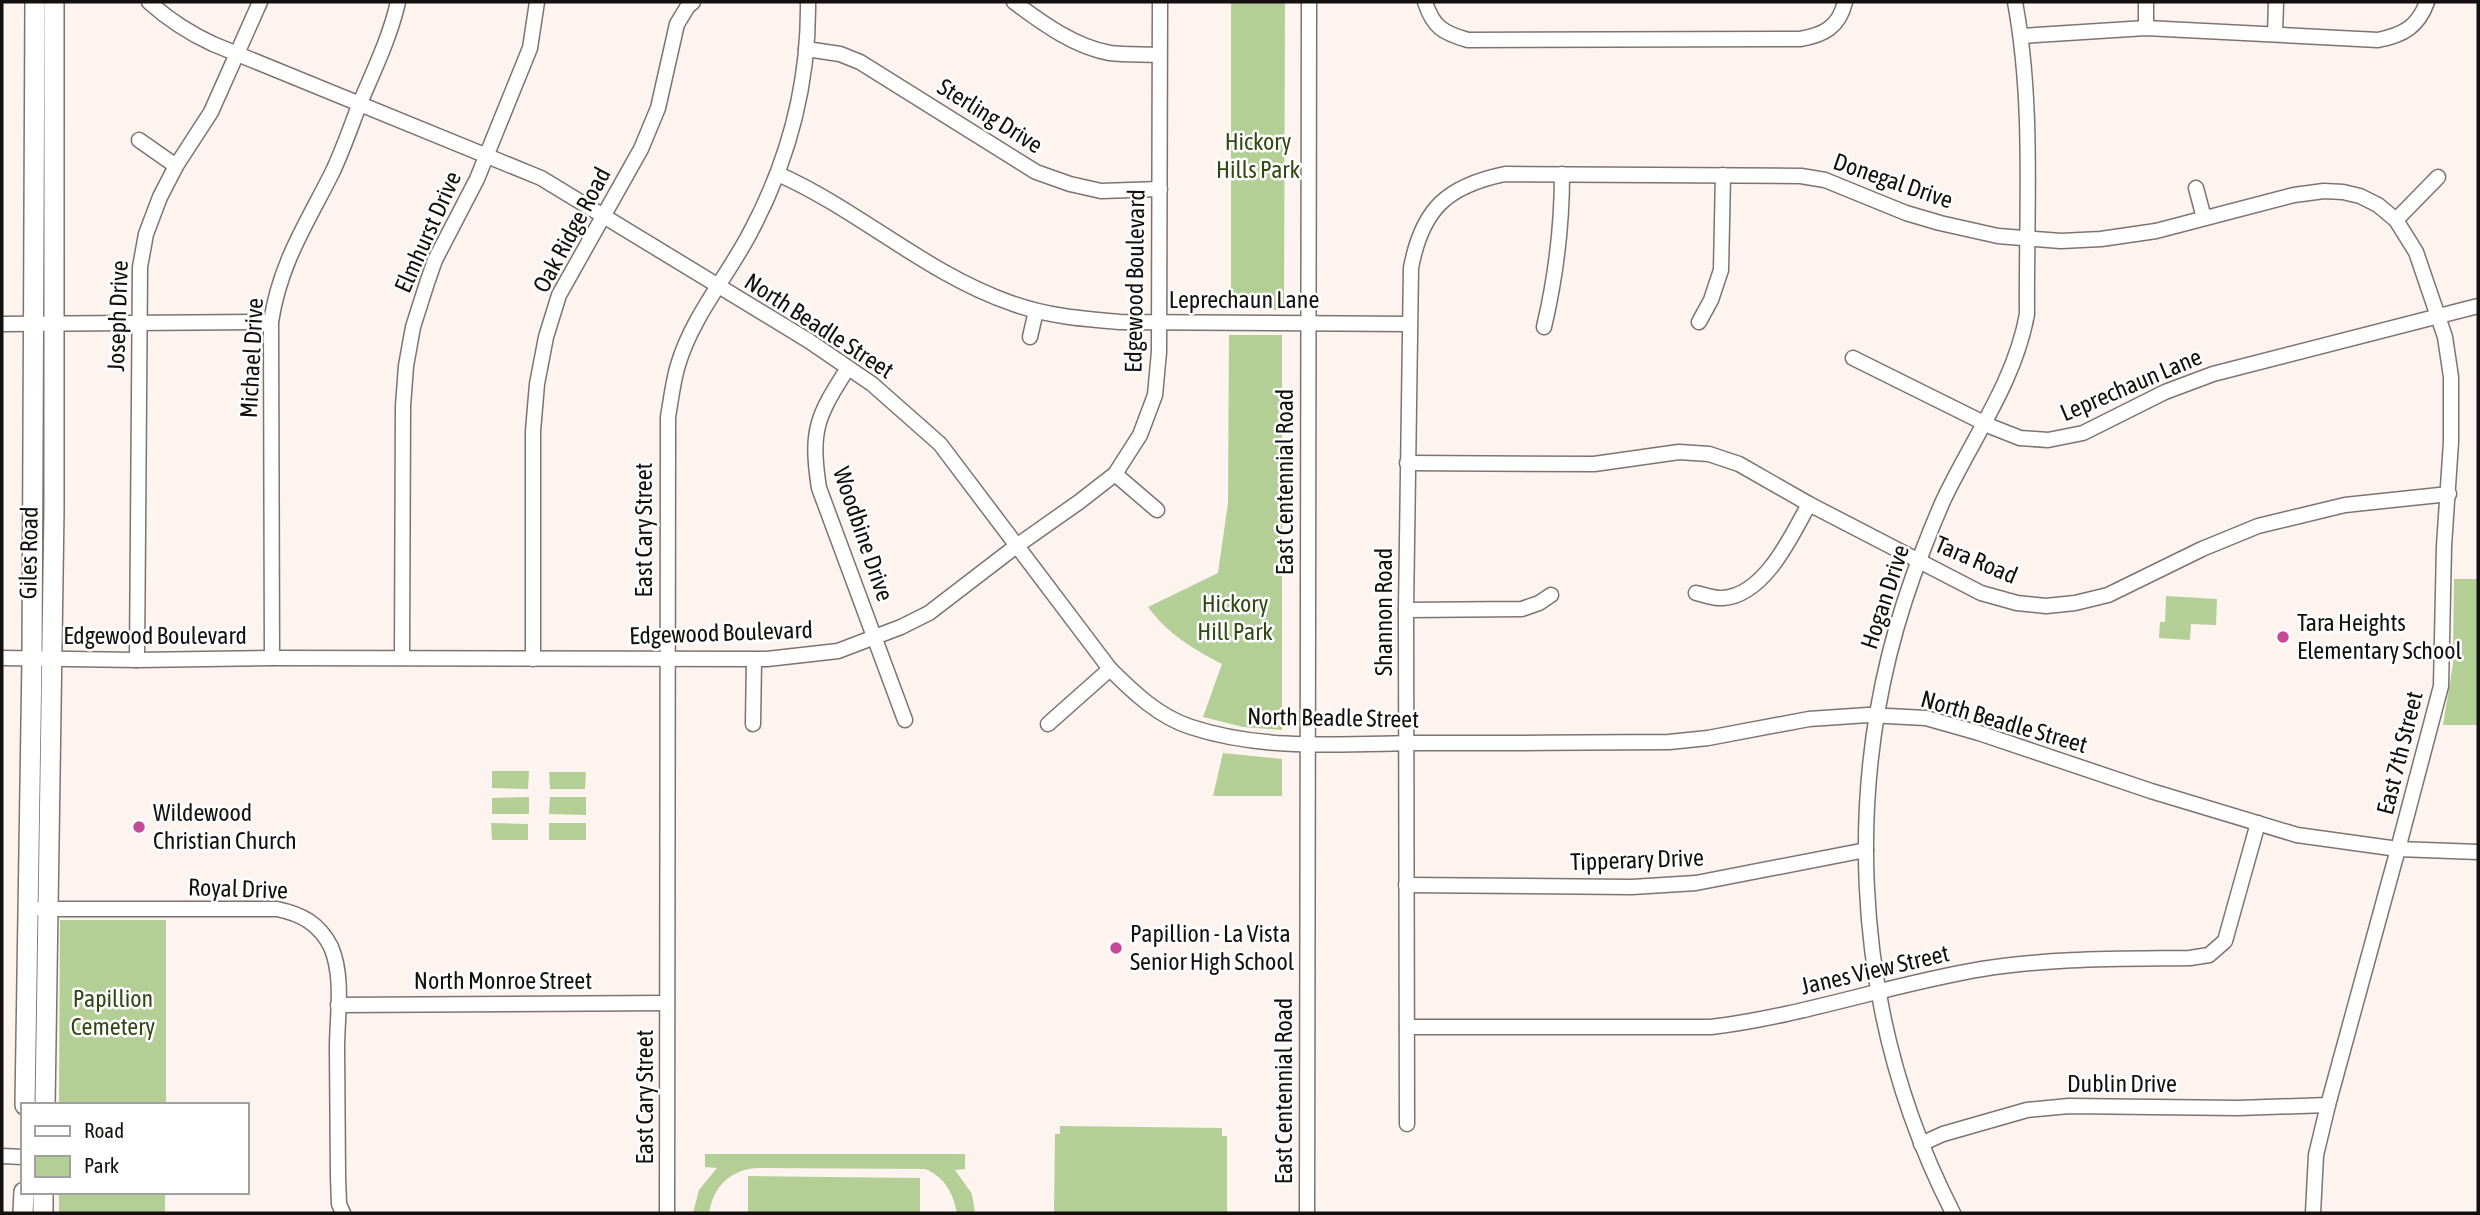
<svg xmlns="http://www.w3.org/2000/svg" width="2480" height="1215" font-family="'Asap Condensed',sans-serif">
<rect width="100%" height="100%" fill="#fdf3ef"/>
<g fill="#b3cf96">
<polygon points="1231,2 1285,2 1284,310 1231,309"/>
<path d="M 1229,335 L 1282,335 L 1282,730 L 1243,727 L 1203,717 L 1222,664 C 1193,649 1168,634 1148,607 L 1218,573 L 1228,503 Z"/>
<polygon points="2454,579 2478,579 2478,725 2443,725 2453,664"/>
<polygon points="2166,596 2217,599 2216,625 2191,624 2190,640 2159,638 2160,622 2165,622"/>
<polygon points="1223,753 1282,759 1282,796 1213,796"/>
<polygon points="492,771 529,771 528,789 492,788"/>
<polygon points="549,772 586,772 585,789 550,789"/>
<polygon points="529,797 529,814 492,814 492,798"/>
<polygon points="550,797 586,797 586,815 549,814"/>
<polygon points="491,823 528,824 528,840 492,840"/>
<rect x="549" y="823" width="37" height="17"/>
<polygon points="60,920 166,920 166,1105 59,1105"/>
<polygon points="1060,1126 1222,1128 1222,1136 1227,1136 1227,1213 1054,1213 1055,1134 1060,1134"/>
<path d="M 705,1154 L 965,1154 L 965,1169 L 955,1170 L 972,1194 L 975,1213 L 957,1213 C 953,1193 945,1177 925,1169 L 759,1168 C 731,1169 714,1185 709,1213 L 693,1213 L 699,1190 L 717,1168 L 705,1167 Z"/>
<polygon points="748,1176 920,1178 920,1213 748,1213"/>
<rect x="59" y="1192" width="106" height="21"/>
</g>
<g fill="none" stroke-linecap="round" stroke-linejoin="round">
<defs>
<g id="minor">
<path d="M 149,2 C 169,20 189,33 213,44 L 541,178 L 809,341 L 872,384 L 940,444 L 1110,669 C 1133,692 1159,717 1191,727 C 1263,751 1344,744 1419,743 C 1502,743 1586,743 1669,742 L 1708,738 L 1809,719 L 1868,715 L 1926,718 L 1979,733 L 2151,791 L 2297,835 L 2398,849 L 2478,852"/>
<path d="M 1014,2 C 1042,23 1075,47 1110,53 C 1126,55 1143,54 1159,55"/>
<path d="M 1425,2 C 1433,27 1443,33 1468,40 L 1800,39 C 1824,35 1839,27 1845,2"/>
<polyline points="2146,2 2146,28"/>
<polyline points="2275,34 2276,2"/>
<path d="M 2021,36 L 2146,28 L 2378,40 C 2403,35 2418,27 2427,2"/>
<polyline points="806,49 840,54 860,62 1036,172 1070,184 1101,191 1160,189"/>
<polyline points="139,140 176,166"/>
<path d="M 778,174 C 859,210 927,274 1011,303 C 1046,316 1083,319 1120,322 L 1409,324"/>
<polyline points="2196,188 2204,218"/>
<polyline points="2396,220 2438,177"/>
<polyline points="1699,322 1711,300 1721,270 1723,175"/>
<polyline points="2,324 271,322"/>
<path d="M 1544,327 C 1556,276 1562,227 1562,174"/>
<polyline points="1030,337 1036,311"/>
<polyline points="1853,358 1992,427 2020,438 2048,440 2083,433 2165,392 2213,374 2478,306"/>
<path d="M 848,368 C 817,416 810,430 819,488 L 905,720"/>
<polyline points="1407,463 1594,464 1679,452 1709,454 1739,464 1809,504 1981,593 2017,603 2046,606 2075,603 2108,595 2202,549 2258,526 2345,505 2449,494"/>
<polyline points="1115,474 1157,510"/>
<path d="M 1696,593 C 1705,595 1714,599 1723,598 C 1765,595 1792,535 1809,504"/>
<polyline points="1406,610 1522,609 1539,603 1551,595"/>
<polyline points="2,658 137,660 272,658 767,659 838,651 901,627 929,613 1015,547 1079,502 1115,474 1140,435 1155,395 1159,352 1160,2"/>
<path d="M 272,658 L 271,322 C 280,263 306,225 332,173 C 343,150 351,126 360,103 C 374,70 390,37 398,2"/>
<polyline points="402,658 403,406 406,366 413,327 427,283 435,260 477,179 530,48 537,2"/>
<polyline points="533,659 533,431 537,384 546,337 559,295 641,149 658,108 677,24 688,6 693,2"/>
<polyline points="137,660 140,267 146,234 160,197 176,166 211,112 260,2"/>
<polyline points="753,724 754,660"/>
<polyline points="1048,724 1110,669"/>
<polyline points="1406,885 1632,887 1696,883 1866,850"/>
<path d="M 41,909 L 277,909 C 301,914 319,923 331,947 C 344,977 337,1017 337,1048 C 337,1091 338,1134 338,1177 L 339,1204 L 343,1213"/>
<polyline points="338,1005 667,1003"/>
<path d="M 1407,1027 L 1711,1027 C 1803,1016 1891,984 1982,969 C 2051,958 2120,959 2190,958 L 2209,955 L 2225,941 L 2258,823"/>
<path d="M 1407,1124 L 1406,610 L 1411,268 C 1422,209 1447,186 1505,174 L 1801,176 L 1825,180 L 1906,213 L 1940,223 L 1998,236 L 2061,241 L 2101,239 L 2156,231 L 2294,195 L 2324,191 L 2343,192 L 2360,196 L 2378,205 L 2396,220 L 2416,252 L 2445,337 L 2451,377 L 2451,442 L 2444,546 L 2441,686 L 2398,849 L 2328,1105 L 2316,1155 L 2313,1213"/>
<polyline points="1921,1144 1943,1134 2027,1110 2069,1106 2238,1108 2328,1105"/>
<polyline points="2,1156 23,1157"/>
<path d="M 667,1213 L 668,417 C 671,400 673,381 678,365 C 692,317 727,277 750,233 C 788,162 809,83 808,2"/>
<polyline points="1307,1213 1309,2"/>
<path d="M 1953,1213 C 1848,1008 1838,764 1923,550 C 1929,534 1936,517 1943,501 C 1972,439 2015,382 2027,314 C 2026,210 2034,104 2015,2"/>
</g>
<g id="major">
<polyline points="25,1105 32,659 35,2"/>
<polyline points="45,1105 54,510 54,2"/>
<polyline points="23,1213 24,1192"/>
<polyline points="43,1213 43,1192"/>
</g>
</defs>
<use href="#minor" stroke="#7d7471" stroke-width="17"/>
<use href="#major" stroke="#7d7471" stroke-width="22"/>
<use href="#minor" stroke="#fff" stroke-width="14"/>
<use href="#major" stroke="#fff" stroke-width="19"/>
</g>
<g fill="#c64a99" stroke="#fff" stroke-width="2.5">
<circle cx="2283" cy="637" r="7"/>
<circle cx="139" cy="827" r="7"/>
<circle cx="1116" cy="948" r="7"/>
</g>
<g text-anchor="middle" stroke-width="5" stroke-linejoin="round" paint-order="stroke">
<g font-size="24" fill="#13100f" stroke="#fff">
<text transform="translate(990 116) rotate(32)" y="8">Sterling Drive</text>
<text transform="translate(1893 181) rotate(19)" y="8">Donegal Drive</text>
<text transform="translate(572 230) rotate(-62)" y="8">Oak Ridge Road</text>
<text transform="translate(428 232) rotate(-66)" y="8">Elmhurst Drive</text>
<text transform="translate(1135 281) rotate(-89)" y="8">Edgewood Boulevard</text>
<text x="1244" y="308">Leprechaun Lane</text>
<text transform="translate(118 316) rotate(-88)" y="8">Joseph Drive</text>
<text transform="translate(819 326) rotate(33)" y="8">North Beadle Street</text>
<text transform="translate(252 358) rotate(-87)" y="8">Michael Drive</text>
<text transform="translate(2131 385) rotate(-23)" y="8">Leprechaun Lane</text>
<text transform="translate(1285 482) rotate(-90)" y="8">East Centennial Road</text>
<text transform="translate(644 530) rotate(-90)" y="8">East Cary Street</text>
<text transform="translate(863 534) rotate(71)" y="8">Woodbine Drive</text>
<text transform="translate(29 553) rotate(-89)" y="8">Giles Road</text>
<text transform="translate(1976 560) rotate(23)" y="8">Tara Road</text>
<text transform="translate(1885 597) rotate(-72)" y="8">Hogan Drive</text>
<text transform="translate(1384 612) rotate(-90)" y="8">Shannon Road</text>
<text transform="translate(721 633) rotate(-2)" y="8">Edgewood Boulevard</text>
<text x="155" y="644">Edgewood Boulevard</text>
<text transform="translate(1333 718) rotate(1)" y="8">North Beadle Street</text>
<text transform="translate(2004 722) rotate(16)" y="8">North Beadle Street</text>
<text transform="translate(2400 753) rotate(-76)" y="8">East 7th Street</text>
<text transform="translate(1637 860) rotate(-2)" y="8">Tipperary Drive</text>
<text transform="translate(238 889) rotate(2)" y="8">Royal Drive</text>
<text transform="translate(1875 970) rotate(-13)" y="8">Janes View Street</text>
<text x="503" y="989">North Monroe Street</text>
<text x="2122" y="1092">Dublin Drive</text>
<text transform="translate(1284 1091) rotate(-90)" y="8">East Centennial Road</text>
<text transform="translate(645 1097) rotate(-90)" y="8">East Cary Street</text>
</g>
<g font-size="24" fill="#314812" stroke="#fff">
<text x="1258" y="150">Hickory<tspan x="1258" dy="28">Hills Park</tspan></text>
<text x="1235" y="612">Hickory<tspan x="1235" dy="28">Hill Park</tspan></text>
<text x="113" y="1007">Papillion<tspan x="113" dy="28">Cemetery</tspan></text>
</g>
<g font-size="24" fill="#13100f" stroke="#fff" text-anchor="start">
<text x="2297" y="631">Tara Heights<tspan x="2297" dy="28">Elementary School</tspan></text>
<text x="153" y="821">Wildewood<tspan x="153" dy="28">Christian Church</tspan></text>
<text x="1130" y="942">Papillion - La Vista<tspan x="1130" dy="28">Senior High School</tspan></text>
</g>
</g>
<rect width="2480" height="1215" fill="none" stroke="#13100f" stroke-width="7"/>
<rect x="21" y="1103" width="228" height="91" fill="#ffffff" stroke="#a19f9f" stroke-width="2"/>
<rect x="35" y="1126" width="35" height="10" fill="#ffffff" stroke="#a19f9f" stroke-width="2"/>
<text x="84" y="1138" font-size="21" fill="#13100f">Road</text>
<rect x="35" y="1156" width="35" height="21" fill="#b3cf96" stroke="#a19f9f" stroke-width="2"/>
<text x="84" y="1173" font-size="21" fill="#13100f">Park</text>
</svg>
